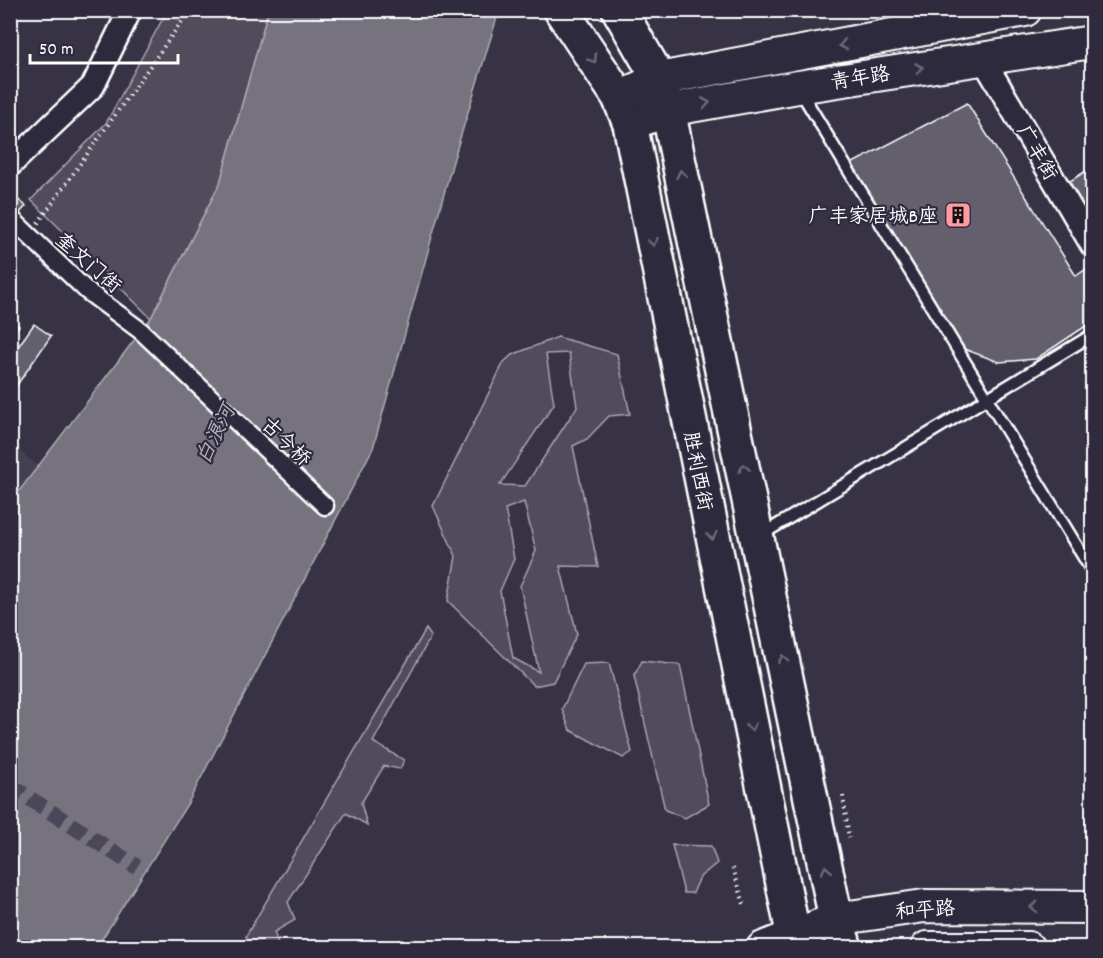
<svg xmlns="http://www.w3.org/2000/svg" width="1103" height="958" font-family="Dekko,'LXGW WenKai TC',sans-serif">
<rect width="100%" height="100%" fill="#373345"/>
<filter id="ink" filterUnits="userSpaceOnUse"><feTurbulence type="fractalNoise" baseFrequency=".0167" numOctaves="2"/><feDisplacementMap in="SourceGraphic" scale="12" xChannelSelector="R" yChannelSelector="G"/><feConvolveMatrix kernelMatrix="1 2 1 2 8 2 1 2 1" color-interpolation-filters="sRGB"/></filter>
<g filter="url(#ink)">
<polygon fill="#444051" points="11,444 39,467 11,503"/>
<g fill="#514c5c" stroke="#a8a6ae" stroke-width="1.5" fill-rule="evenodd">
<polygon points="167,11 268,11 220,183 151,318 31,200 106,123"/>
<path d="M 558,337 L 617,354 L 630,414 L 609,416 L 587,439 L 573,446 L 598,567 L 560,566 L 577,634 L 553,682 L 534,686 L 448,601 L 456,556 L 433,506 L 504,362 L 512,355 ZM 569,353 L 577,407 L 525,486 L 500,485 L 554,404 L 546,354 ZM 524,502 L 536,551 L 520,586 L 539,672 L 513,658 L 500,591 L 514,559 L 505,509 Z"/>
<polygon points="426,629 431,636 373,742 404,760 400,769 384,766 361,803 367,825 346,813 288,902 295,920 274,932 279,947 248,947 246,936"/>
<polygon points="642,661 680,665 709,804 685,818 665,810 634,676"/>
<polygon points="609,663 632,752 623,758 570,730 562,709 584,664"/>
<polygon points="672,845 711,846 717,863 700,877 693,893 684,893"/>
</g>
<polygon fill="#76737f" stroke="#adabb2" stroke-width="1.5" points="268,11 499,11 454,158 373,448 188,803 97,947 11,947 10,503 151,318 220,183"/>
<g fill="#635f6d" stroke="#fff" stroke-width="1.5">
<polygon points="967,103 1076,276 1092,265 1092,322 1036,359 999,362 961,348 849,165"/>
<polygon points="1092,167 1092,224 1067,183"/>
<polygon points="10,193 26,206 10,224"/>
<polygon points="10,320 19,326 10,338"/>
<polygon points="34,324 51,336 10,395 10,358"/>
</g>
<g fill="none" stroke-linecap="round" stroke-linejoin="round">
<polyline stroke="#4b4758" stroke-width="16" stroke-dasharray="16 8" stroke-linecap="butt" points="10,786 137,867"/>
<defs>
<g id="service">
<polyline points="799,89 1092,571"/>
<polyline points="761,535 1092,335"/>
</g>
<polyline id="pedestrian" points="13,220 87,291 141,331 325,506"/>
<g id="minor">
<polyline points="983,59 1092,245"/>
<polyline points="10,165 93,86 130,10"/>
</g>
<g id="secondary">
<polyline points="619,97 659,79 1025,10"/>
<polyline points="630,124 668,110 798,87 1092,42"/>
<polyline points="763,948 836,919 924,906 1092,907"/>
<polyline points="927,948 1028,948"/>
</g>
<g id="primary">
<polyline points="561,10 619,97 630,124 796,948"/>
<polyline points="619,10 659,79 668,110 836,919 845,948"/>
</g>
</defs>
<use href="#service" stroke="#fff" stroke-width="15"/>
<use href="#pedestrian" stroke="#fff" stroke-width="21"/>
<use href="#minor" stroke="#fff" stroke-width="27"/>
<use href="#secondary" stroke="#fff" stroke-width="36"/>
<use href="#primary" stroke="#fff" stroke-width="38"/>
<g stroke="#fff" stroke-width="4" stroke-dasharray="1.5 4.5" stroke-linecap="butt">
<polyline points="38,223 190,10"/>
<polyline points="843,796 849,838"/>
<polyline points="733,868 744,904"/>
</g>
<use href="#service" stroke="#2f2a3d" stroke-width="10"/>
<use href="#pedestrian" stroke="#2f2a3d" stroke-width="16"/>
<use href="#minor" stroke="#2f2a3d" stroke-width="22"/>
<use href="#secondary" stroke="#2f2a3d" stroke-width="32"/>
<use href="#primary" stroke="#2f2a3d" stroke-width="33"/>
</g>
<defs><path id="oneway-chevron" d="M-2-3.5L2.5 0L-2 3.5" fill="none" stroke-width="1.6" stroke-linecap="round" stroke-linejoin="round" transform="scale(1.5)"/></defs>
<g stroke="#6d6a77">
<use href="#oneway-chevron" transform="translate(843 45) rotate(169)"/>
<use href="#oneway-chevron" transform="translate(593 59) rotate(56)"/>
<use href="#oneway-chevron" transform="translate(919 68) rotate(-9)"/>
<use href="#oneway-chevron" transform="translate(706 103) rotate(-10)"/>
<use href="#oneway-chevron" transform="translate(681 174) rotate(-102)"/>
<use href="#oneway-chevron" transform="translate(653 242) rotate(79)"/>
<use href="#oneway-chevron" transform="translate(744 468) rotate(-102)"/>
<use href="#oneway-chevron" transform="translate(712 536) rotate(79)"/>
<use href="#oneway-chevron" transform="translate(783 659) rotate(-101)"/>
<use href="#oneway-chevron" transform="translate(751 727) rotate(79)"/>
<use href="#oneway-chevron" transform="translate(826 870) rotate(-101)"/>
<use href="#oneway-chevron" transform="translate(1034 907) rotate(-179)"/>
</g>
</g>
<defs>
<symbol id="building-square" viewBox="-11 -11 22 22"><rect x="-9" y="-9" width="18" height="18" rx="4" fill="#ff9aa2" stroke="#2f2a3d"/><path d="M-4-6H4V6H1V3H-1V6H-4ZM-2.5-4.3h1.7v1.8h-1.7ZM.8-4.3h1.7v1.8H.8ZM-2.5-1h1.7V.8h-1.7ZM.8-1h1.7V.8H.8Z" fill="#111"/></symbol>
</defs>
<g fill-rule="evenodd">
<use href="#building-square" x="943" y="200" width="30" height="30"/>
</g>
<g text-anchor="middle" stroke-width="4.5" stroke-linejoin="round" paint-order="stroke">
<g font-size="20" fill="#fff" stroke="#2f2a3d">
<text transform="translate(860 77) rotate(-9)" y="7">青年路</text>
<text transform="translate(1038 152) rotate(60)" y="7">广丰街</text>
<text transform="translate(89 262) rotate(41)" y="7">奎文门街</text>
<text transform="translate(287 441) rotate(44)" y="7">古今桥</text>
<text transform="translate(699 471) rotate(79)" y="7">胜利西街</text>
<text transform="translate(925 909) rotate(-4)" y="7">和平路</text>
</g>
<g font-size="20" fill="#fff" stroke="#2f2a3d" text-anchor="end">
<text x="938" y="222">广丰家居城B座</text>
</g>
<g font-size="21" font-style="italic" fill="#b4b2b9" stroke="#2f2a3d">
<text transform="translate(215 434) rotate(-64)" y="7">白浪河</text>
</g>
</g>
<rect width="1103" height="958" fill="none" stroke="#2f2a3d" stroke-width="36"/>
<rect x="18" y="18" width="1067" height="922" fill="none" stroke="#fff" stroke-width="2" filter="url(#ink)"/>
<path d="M30 54v9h148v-9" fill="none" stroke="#ffffff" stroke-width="3"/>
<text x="39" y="54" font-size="18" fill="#ffffff" stroke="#2f2a3d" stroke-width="4.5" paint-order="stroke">50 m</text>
</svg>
